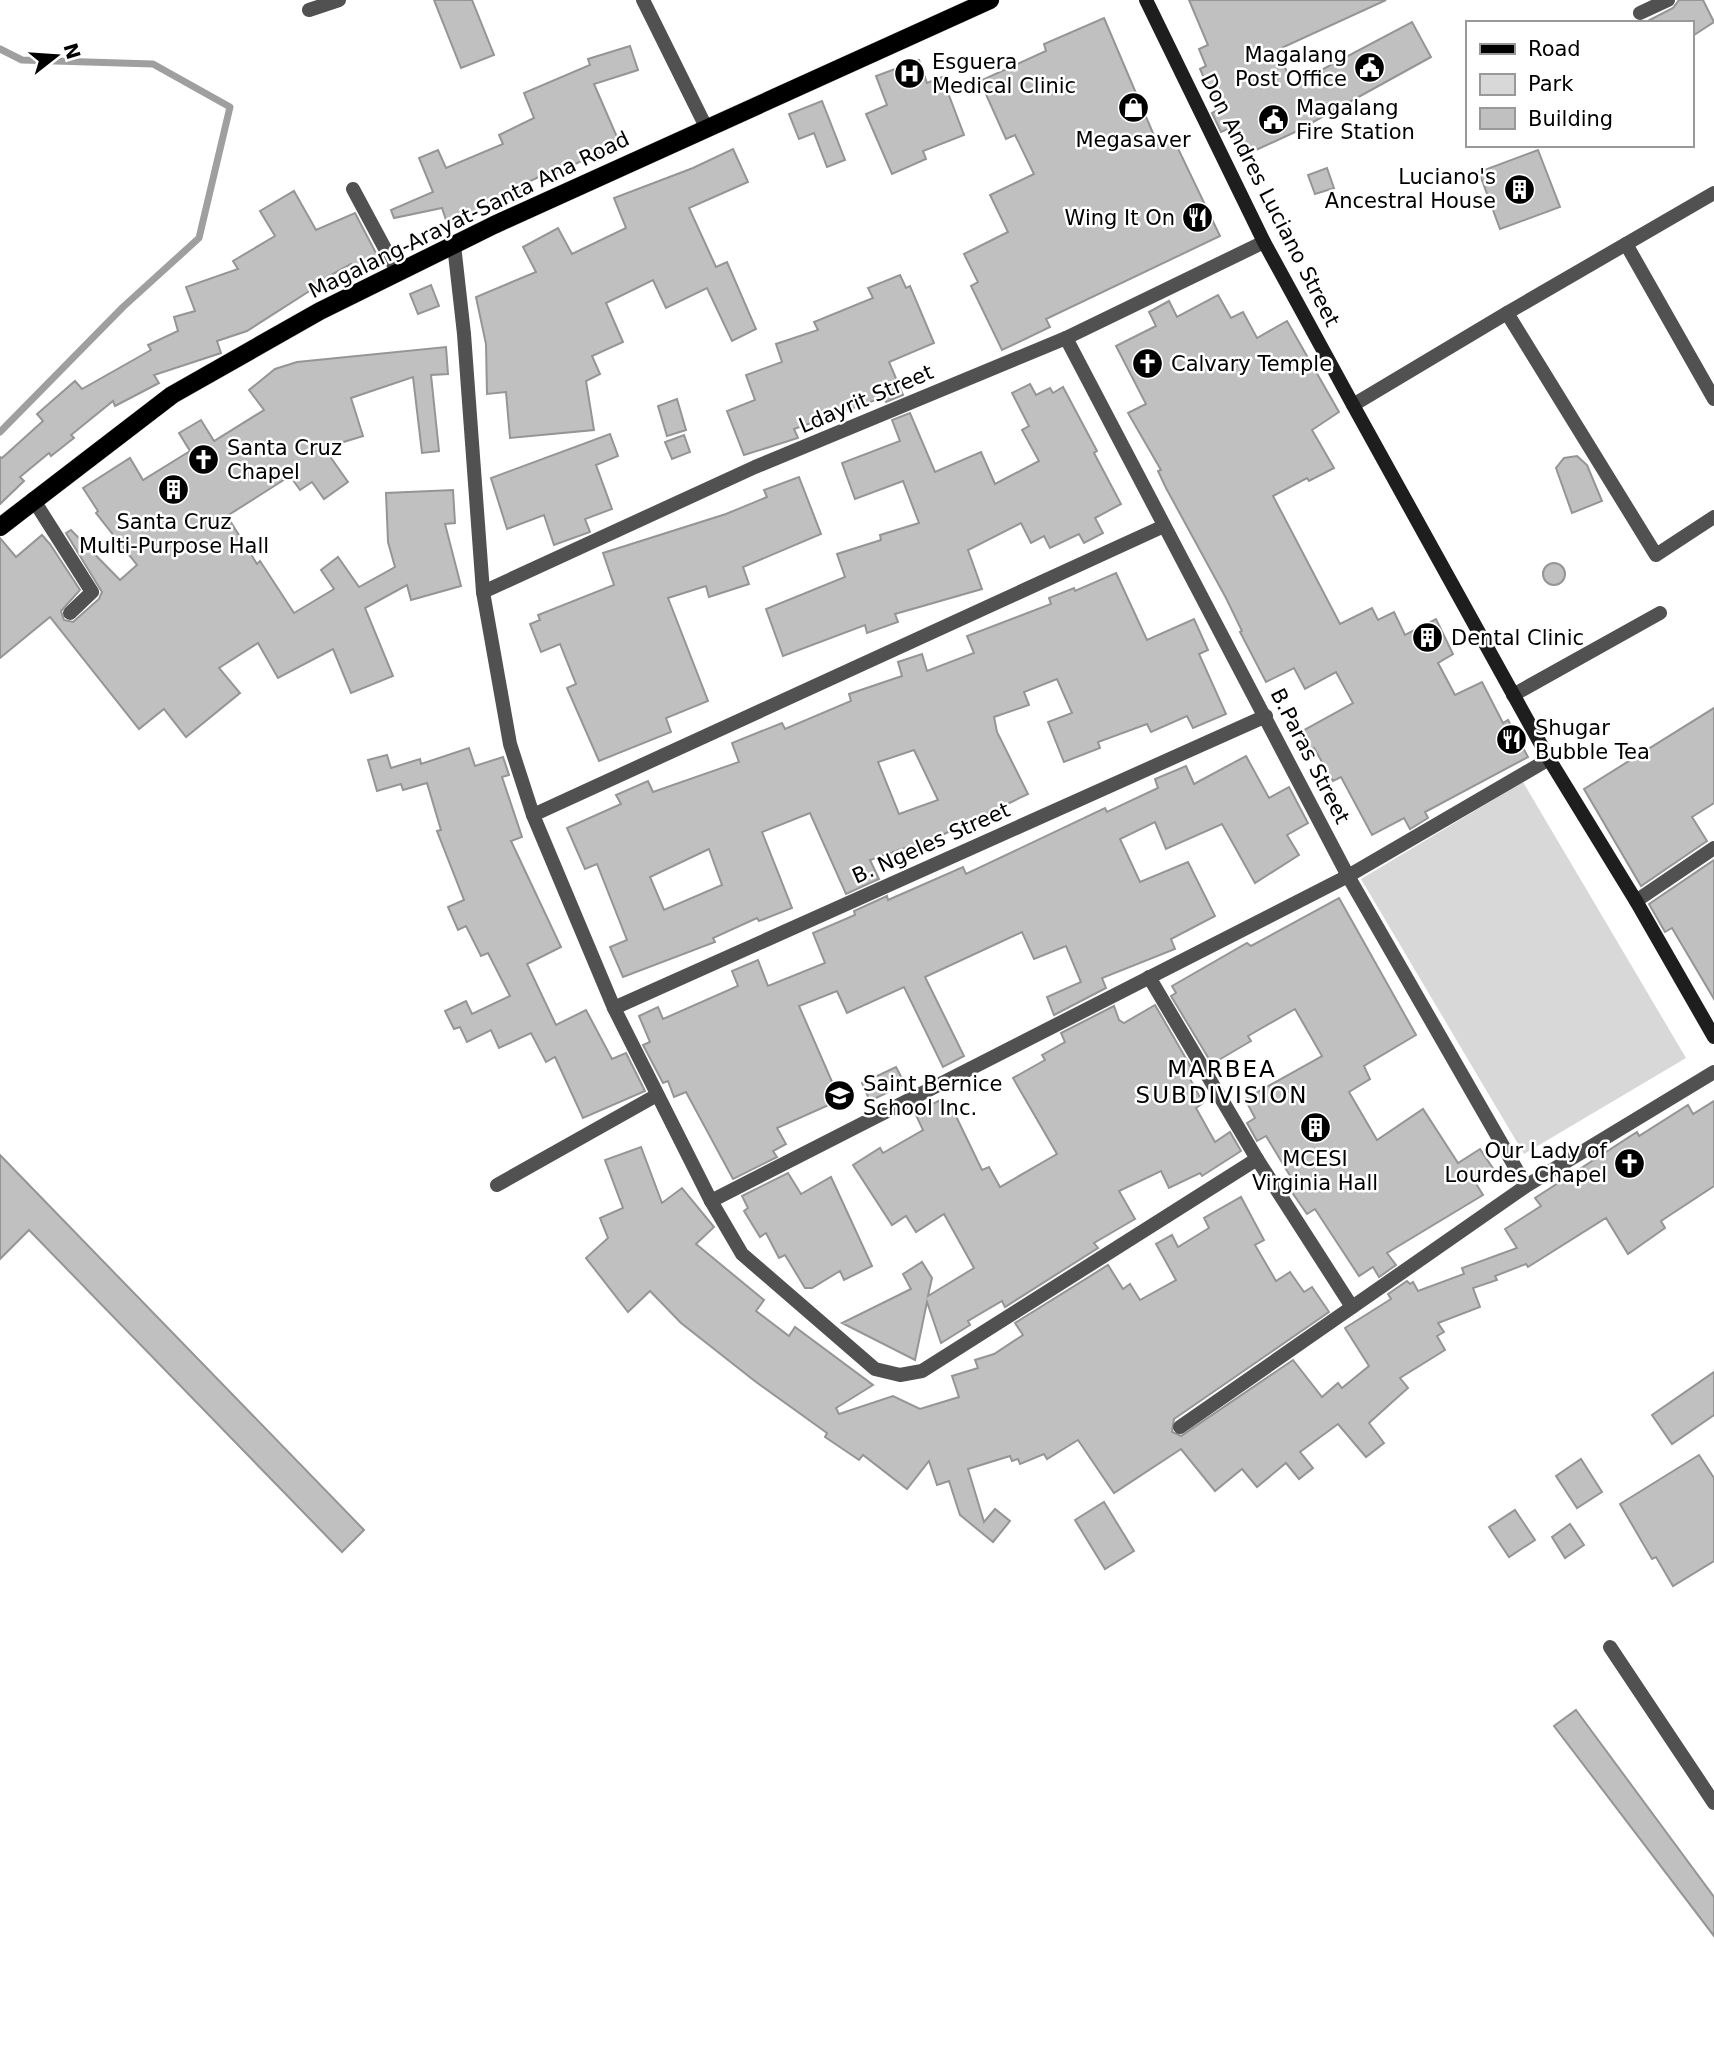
<svg xmlns="http://www.w3.org/2000/svg" width="1714" height="2051" font-family="'DejaVu Sans',sans-serif">
<rect width="100%" height="100%" fill="#fff"/>
<polygon fill="#d8d8d8" points="1523,782 1686,1058 1524,1154 1361,879"/>
<g fill="none" stroke-linecap="round" stroke-linejoin="round">
<polyline stroke="#9f9f9f" stroke-width="7" points="0,49 22,60 153,64 230,107 199,238 123,307 0,432"/>
</g>
<g fill="#c0c0c0" stroke="#959595" stroke-width="2" fill-rule="evenodd">
<polygon points="434,0 472,0 494,55 461,68"/>
<polygon points="1189,0 1386,0 1277,50 1293,85 1412,22 1431,57 1295,132 1243,156 1230,128 1221,132 1212,113 1218,110 1200,69 1206,66 1199,49 1208,45"/>
<polygon points="1679,0 1703,0 1714,22 1691,37 1691,23 1644,23 1673,8"/>
<polygon points="1104,18 1158,145 1173,138 1220,236 1046,319 1050,327 1002,350 971,286 978,282 964,254 1008,232 990,195 1034,174 1015,135 1006,139 980,81 1046,51 1044,44"/>
<polygon points="630,46 638,70 594,84 620,144 555,173 553,170 520,186 522,191 447,223 442,208 394,218 391,210 433,192 419,158 438,150 446,168 503,144 499,135 534,118 524,93 590,65 588,59"/>
<polygon points="919,60 927,83 942,77 964,135 923,151 926,159 892,174 866,114 887,105 876,76"/>
<polygon points="822,101 845,160 827,167 814,133 799,139 789,114"/>
<polygon points="733,149 748,182 689,208 716,267 727,262 756,329 732,341 707,288 666,308 653,280 606,303 623,342 592,356 600,374 586,381 594,430 510,438 506,392 487,394 486,344 476,297 536,272 523,247 558,228 572,254 626,228 614,198 693,168"/>
<polygon points="1538,150 1560,207 1500,229 1479,172"/>
<polygon points="1327,168 1334,188 1315,194 1308,175"/>
<polygon points="294,191 316,230 355,213 378,257 353,269 351,264 309,287 311,290 247,331 217,341 221,353 154,375 159,383 115,406 113,401 71,435 74,438 51,456 49,453 20,477 24,481 0,504 0,457 2,458 43,421 37,414 75,381 82,389 151,350 148,345 178,331 174,317 195,311 186,287 238,269 233,261 275,236 260,211"/>
<polygon points="900,275 906,288 910,286 934,343 889,362 903,395 886,402 884,397 794,429 798,438 744,455 727,411 755,400 746,375 782,362 776,344 818,330 814,322 873,298 868,288"/>
<polygon points="431,285 439,306 418,314 410,294"/>
<polygon points="1218,295 1231,318 1243,312 1257,338 1287,321 1339,412 1312,430 1334,468 1309,481 1307,478 1273,496 1340,624 1372,608 1378,620 1394,612 1405,635 1436,619 1453,654 1438,663 1455,695 1482,682 1503,723 1508,720 1528,757 1425,812 1428,818 1410,829 1404,818 1372,835 1341,777 1333,781 1314,748 1309,751 1299,733 1353,703 1336,672 1305,689 1294,668 1266,682 1240,632 1242,631 1226,598 1166,488 1158,471 1161,470 1128,413 1146,404 1116,346 1156,326 1149,312 1169,301 1177,317"/>
<polygon points="446,347 448,374 431,375 439,451 422,453 413,377 351,398 363,436 324,448 348,482 324,499 312,482 300,490 290,476 227,516 257,564 260,561 294,613 334,589 321,570 338,557 359,587 395,567 388,542 386,493 453,490 455,523 445,524 461,586 411,600 407,585 365,608 393,676 351,693 333,649 278,678 258,643 219,668 240,693 186,737 164,709 139,729 50,617 0,658 0,538 16,557 42,535 50,544 80,590 61,611 64,620 73,622 99,599 102,592 66,533 71,530 120,580 137,565 96,513 98,511 83,488 130,458 143,480 190,451 179,433 201,420 214,441 264,410 249,390 275,369 297,362"/>
<polygon points="1030,384 1036,395 1050,388 1053,393 1063,387 1097,451 1094,453 1121,504 1095,518 1103,533 1084,543 1079,534 1050,548 1044,536 1031,543 1021,523 968,550 982,589 895,614 898,622 867,633 865,625 783,656 766,609 845,577 837,554 881,540 880,535 919,523 903,481 855,499 842,463 900,441 892,420 910,413 935,472 981,452 995,484 1039,461 1022,430 1029,426 1012,393"/>
<polygon points="677,399 686,430 667,436 658,406"/>
<polygon points="610,434 618,456 596,465 612,509 585,519 590,532 554,545 544,515 507,529 491,478"/>
<polygon points="684,435 690,452 672,459 665,442"/>
<polygon points="1577,456 1587,465 1602,501 1572,513 1556,468 1564,458"/>
<polygon points="799,477 821,534 743,567 749,584 709,597 706,586 668,598 708,701 666,718 671,732 599,761 567,688 576,684 560,644 541,652 530,624 540,620 538,615 614,585 603,553 726,514 767,497 764,490"/>
<circle cx="1554" cy="574" r="11"/>
<path d="M 1116,573 L 1147,640 L 1194,619 L 1208,650 L 1199,654 L 1226,714 L 1193,728 L 1187,716 L 1151,732 L 1147,724 L 1098,742 L 1100,748 L 1064,762 L 1048,722 L 1072,713 L 1057,679 L 1024,692 L 1029,705 L 994,717 L 997,732 L 1028,794 L 942,835 L 870,860 L 879,879 L 846,894 L 810,813 L 762,832 L 792,908 L 759,921 L 757,918 L 713,938 L 715,942 L 623,977 L 610,947 L 627,940 L 597,864 L 585,869 L 567,828 L 621,804 L 616,795 L 648,781 L 653,792 L 739,762 L 732,743 L 782,723 L 785,729 L 851,701 L 849,694 L 902,676 L 898,662 L 922,654 L 927,671 L 974,653 L 967,636 L 1051,604 L 1049,598 L 1074,588 L 1075,591 ZM 914,750 L 938,800 L 899,814 L 878,762 ZM 709,849 L 722,885 L 664,910 L 650,877 Z"/>
<polygon points="1714,708 1714,803 1692,817 1707,841 1641,886 1584,789"/>
<polygon points="469,748 475,766 503,757 509,775 502,777 522,837 511,841 561,947 527,964 556,1025 586,1010 612,1059 626,1053 645,1091 583,1118 555,1057 546,1062 531,1033 499,1048 491,1030 467,1042 460,1027 454,1029 445,1011 466,1001 472,1014 510,996 488,953 481,956 466,926 458,930 448,907 464,900 437,831 441,830 427,783 403,790 401,784 377,791 368,760 387,755 391,768 420,759 421,764"/>
<polygon points="1246,756 1269,798 1289,787 1308,823 1287,835 1299,855 1255,883 1222,824 1166,849 1155,822 1120,839 1140,882 1188,862 1215,916 1171,939 1175,949 1102,978 1106,988 1054,1015 1047,997 1081,982 1066,946 1034,959 1022,932 925,977 964,1056 943,1067 904,987 847,1013 837,991 799,1006 840,1100 777,1128 786,1144 773,1151 777,1157 733,1179 686,1092 674,1097 668,1081 663,1083 643,1045 650,1042 639,1016 658,1007 663,1019 738,986 732,971 758,960 768,986 825,963 813,933 855,915 854,911 887,896 888,900 963,867 966,874 1105,808 1107,812 1158,788 1155,779 1186,766 1194,784"/>
<polygon points="1714,860 1714,999 1672,928 1665,932 1649,904"/>
<polygon points="1339,898 1416,1035 1364,1066 1370,1079 1349,1092 1377,1140 1423,1109 1458,1163 1480,1149 1494,1170 1475,1182 1483,1195 1387,1253 1396,1265 1379,1277 1373,1267 1359,1276 1315,1209 1307,1214 1289,1188 1295,1184 1266,1136 1257,1141 1247,1123 1255,1118 1245,1099 1322,1056 1295,1009 1248,1036 1251,1041 1212,1064 1171,996 1176,993 1172,986 1247,943 1251,946"/>
<polygon points="1155,1005 1195,1074 1189,1077 1203,1103 1196,1108 1215,1142 1230,1132 1241,1151 1202,1176 1200,1173 1169,1188 1161,1171 1119,1191 1135,1219 1094,1243 1098,1248 1005,1307 1002,1301 968,1321 970,1325 941,1343 927,1302 915,1360 842,1323 911,1289 903,1274 922,1262 932,1278 928,1296 974,1268 944,1214 916,1232 906,1216 892,1225 853,1165 880,1148 883,1153 923,1130 915,1113 944,1098 949,1109 952,1108 982,1170 989,1167 1000,1187 1057,1154 1013,1078 1045,1060 1042,1055 1065,1042 1061,1033 1114,1006 1119,1020 1124,1023"/>
<polygon points="896,1067 905,1084 870,1101 862,1083"/>
<polygon points="1714,1101 1714,1186 1661,1221 1665,1228 1628,1254 1606,1218 1528,1267 1526,1264 1495,1276 1497,1280 1473,1288 1480,1307 1438,1323 1444,1332 1437,1336 1445,1350 1400,1378 1408,1388 1369,1423 1384,1443 1366,1457 1338,1424 1300,1452 1313,1468 1299,1479 1286,1463 1257,1487 1242,1469 1215,1491 1181,1449 1114,1493 1078,1440 1047,1459 1044,1454 1020,1464 1018,1459 1012,1461 1010,1456 968,1469 984,1522 995,1509 1010,1521 993,1542 960,1515 949,1481 937,1485 929,1461 907,1489 863,1455 859,1460 825,1437 827,1433 756,1382 681,1323 650,1291 628,1312 586,1258 608,1238 600,1218 623,1208 605,1160 641,1147 662,1203 682,1188 714,1227 696,1244 764,1300 756,1311 789,1336 795,1327 873,1385 836,1408 839,1414 893,1396 920,1409 959,1397 952,1376 978,1368 975,1360 994,1354 1023,1335 1015,1323 1108,1265 1123,1289 1130,1284 1140,1300 1176,1280 1156,1244 1172,1235 1178,1247 1209,1228 1204,1218 1241,1197 1264,1240 1255,1245 1276,1281 1290,1272 1304,1292 1312,1287 1329,1312 1174,1419 1172,1432 1181,1436 1293,1360 1322,1397 1338,1383 1342,1388 1369,1366 1345,1328 1391,1299 1388,1294 1407,1281 1410,1284 1413,1282 1418,1291 1464,1274 1462,1268 1517,1248 1505,1229 1541,1206 1535,1198 1637,1132 1639,1136 1688,1105 1693,1114"/>
<polygon points="0,1155 364,1530 342,1552 29,1230 0,1259"/>
<polygon points="788,1173 801,1194 831,1177 872,1266 844,1280 840,1271 812,1288 805,1288 785,1255 779,1258 766,1233 760,1237 744,1211 748,1208 742,1196"/>
<polygon points="1714,1372 1714,1415 1672,1444 1652,1415"/>
<polygon points="1699,1455 1714,1478 1714,1561 1673,1586 1656,1557 1652,1559 1620,1504"/>
<polygon points="1581,1459 1602,1492 1577,1508 1556,1476"/>
<polygon points="1104,1502 1134,1551 1105,1569 1075,1520"/>
<polygon points="1515,1510 1535,1540 1509,1557 1489,1527"/>
<polygon points="1570,1524 1584,1545 1565,1558 1552,1537"/>
<polygon points="1576,1710 1714,1897 1714,1936 1554,1726"/>
</g>
<g fill="none" stroke-linecap="round" stroke-linejoin="round">
<defs>
<polyline id="primary" points="0,527 172,395 320,311 494,225 990,0"/>
</defs>
<use href="#primary" stroke="#dbdbdb" stroke-width="19"/>
<g stroke="#515151" stroke-width="14">
<polyline points="1640,13 1668,0"/>
<polyline points="1714,193 1507,313 1656,555 1714,517"/>
<polyline points="1626,244 1714,399"/>
<polyline points="1353,405 1507,313"/>
<polyline points="1513,695 1660,613"/>
<polyline points="497,1185 657,1095"/>
<polyline points="1610,1647 1714,1803"/>
</g>
<g stroke="#515151" stroke-width="14">
<polyline points="643,0 706,127"/>
<polyline points="309,10 339,0"/>
<polyline points="353,189 397,271"/>
<polyline points="454,245 464,334 483,592 510,744 533,815 614,1008 711,1201 742,1254 875,1369 900,1375 922,1371 1257,1159"/>
<polyline points="1066,338 1348,876 1526,1186"/>
<polyline points="33,499 92,592 70,613"/>
<polyline points="483,592 755,467 1066,338 1264,242"/>
<polyline points="533,815 1164,526"/>
<polyline points="1636,901 1714,848"/>
<polyline points="1149,977 1257,1159 1352,1307"/>
<polyline points="614,1008 1266,716"/>
<polyline points="711,1201 1348,876 1549,759"/>
<polyline points="1180,1427 1526,1186 1714,1072"/>
</g>
<polyline stroke="#1e1e1e" stroke-width="14" points="1146,0 1264,242 1353,405 1549,759 1636,901 1714,1037"/>
<use href="#primary" stroke="#000" stroke-width="18"/>
</g>
<defs>
<symbol id="civic-disc" viewBox="-11 -11 22 22"><circle r="9.5" fill="#000" stroke="#fff"/><path d="M-.6-6.5H3V-4.5H.6V-3L4-1V1h2V6H-6V1h2V-1L-.6-3ZM-1.2 2.5V6h2.4V2.5Z" fill="#fff"/></symbol>
<symbol id="hospital-disc" viewBox="-11 -11 22 22"><circle r="9.5" fill="#000" stroke="#fff"/><path d="M-5-5h3v3.5h4V-5h3V5h-3V1.5h-4V5h-3Z" fill="#fff"/></symbol>
<symbol id="shop-disc" viewBox="-11 -11 22 22"><circle r="9.5" fill="#000" stroke="#fff"/><path d="M-5-2.5h2.3a2.7 3.5 0 0 1 5.4 0H5L5.5 6h-11ZM-1.5-2.5h3a1.5 2.3 0 0 0-3 0Z" fill="#fff"/></symbol>
<symbol id="building-disc" viewBox="-11 -11 22 22"><circle r="9.5" fill="#000" stroke="#fff"/><path d="M-4-6H4V6H1V3H-1V6H-4ZM-2.5-4.3h1.7v1.8h-1.7ZM.8-4.3h1.7v1.8H.8ZM-2.5-1h1.7V.8h-1.7ZM.8-1h1.7V.8H.8Z" fill="#fff"/></symbol>
<symbol id="restaurant-disc" viewBox="-11 -11 22 22"><circle r="9.5" fill="#000" stroke="#fff"/><path d="M-5-6h1v4h1v-4h1v4h1v-4h1v5L-1.5 .5V6h-2V.5L-5-1ZM5-6V6H3V1.5H1.5Q1.5-4 5-6Z" fill="#fff"/></symbol>
<symbol id="church-disc" viewBox="-11 -11 22 22"><circle r="9.5" fill="#000" stroke="#fff"/><path d="M-1.2-6h2.4v3.5h3.3v2.4h-3.3V6h-2.4V-.1h-3.3v-2.4h3.3Z" fill="#fff"/></symbol>
<symbol id="school-disc" viewBox="-11 -11 22 22"><circle r="9.5" fill="#000" stroke="#fff"/><path d="M0-5L7-2L0 1L-7-2ZM-4 1L0 2.5L4 1V4Q0 6-4 4Z" fill="#fff"/></symbol>
</defs>
<g fill-rule="evenodd">
<use href="#civic-disc" x="1352" y="50" width="35" height="35"/>
<use href="#hospital-disc" x="892" y="56" width="35" height="35"/>
<use href="#shop-disc" x="1116" y="90" width="35" height="35"/>
<use href="#civic-disc" x="1256" y="102" width="35" height="35"/>
<use href="#building-disc" x="1502" y="172" width="35" height="35"/>
<use href="#restaurant-disc" x="1180" y="200" width="35" height="35"/>
<use href="#church-disc" x="1130" y="346" width="35" height="35"/>
<use href="#church-disc" x="186" y="442" width="35" height="35"/>
<use href="#building-disc" x="156" y="472" width="35" height="35"/>
<use href="#building-disc" x="1410" y="620" width="35" height="35"/>
<use href="#restaurant-disc" x="1494" y="722" width="35" height="35"/>
<use href="#school-disc" x="822" y="1078" width="35" height="35"/>
<use href="#building-disc" x="1298" y="1110" width="35" height="35"/>
<use href="#church-disc" x="1612" y="1146" width="35" height="35"/>
</g>
<g text-anchor="middle" stroke-width="5" stroke-linejoin="round" paint-order="stroke">
<g font-size="21" fill="#000" stroke="#fff" text-anchor="start">
<text x="1347" y="62" text-anchor="end">Magalang<tspan x="1347" dy="24">Post Office</tspan></text>
<text x="932" y="69">Esguera<tspan x="932" dy="24">Medical Clinic</tspan></text>
<text x="1296" y="115">Magalang<tspan x="1296" dy="24">Fire Station</tspan></text>
<text x="1133" y="147" text-anchor="middle">Megasaver</text>
<text x="1496" y="184" text-anchor="end">Luciano's<tspan x="1496" dy="24">Ancestral House</tspan></text>
<text x="1175" y="225" text-anchor="end">Wing It On</text>
<text x="1171" y="371">Calvary Temple</text>
<text x="227" y="455">Santa Cruz<tspan x="227" dy="24">Chapel</tspan></text>
<text x="174" y="529" text-anchor="middle">Santa Cruz<tspan x="174" dy="24">Multi-Purpose Hall</tspan></text>
<text x="1451" y="645">Dental Clinic</text>
<text x="1535" y="735">Shugar<tspan x="1535" dy="24">Bubble Tea</tspan></text>
<text x="863" y="1091">Saint Bernice<tspan x="863" dy="24">School Inc.</tspan></text>
<text x="1607" y="1158" text-anchor="end">Our Lady of<tspan x="1607" dy="24">Lourdes Chapel</tspan></text>
<text x="1315" y="1166" text-anchor="middle">MCESI<tspan x="1315" dy="24">Virginia Hall</tspan></text>
</g>
<g font-size="21" fill="#000" stroke="#fff">
<text transform="translate(1270 200) rotate(63)" y="7">Don Andres Luciano Street</text>
<text transform="translate(469 215) rotate(-26)" y="7">Magalang-Arayat-Santa Ana Road</text>
<text transform="translate(866 399) rotate(-23)" y="7">Ldayrit Street</text>
<text transform="translate(1310 756) rotate(63)" y="7">B.Paras Street</text>
<text transform="translate(931 843) rotate(-24)" y="7">B. Ngeles Street</text>
</g>
<g font-size="23" letter-spacing="2" fill="#000" stroke="#fff">
<text x="1222" y="1077">MARBEA<tspan x="1222" dy="26">SUBDIVISION</tspan></text>
</g>
</g>
<rect x="1466" y="21" width="228" height="126" fill="#ffffff" stroke="#999999" stroke-width="2"/>
<rect x="1480" y="44" width="35" height="10" fill="#000000" stroke="#999999" stroke-width="2"/>
<text x="1528" y="56" font-size="21" fill="#000000">Road</text>
<rect x="1480" y="74" width="35" height="21" fill="#d8d8d8" stroke="#999999" stroke-width="2"/>
<text x="1528" y="91" font-size="21" fill="#000000">Park</text>
<rect x="1480" y="108" width="35" height="21" fill="#c0c0c0" stroke="#999999" stroke-width="2"/>
<text x="1528" y="126" font-size="21" fill="#000000">Building</text>
<g transform="translate(56 56) rotate(73)" stroke="#ffffff" stroke-width="5" paint-order="stroke">
<path d="M0-5L12 26L0 18L-12 26Z" fill="#000000"/>
<text y="-10" font-size="19" font-weight="bold" text-anchor="middle" fill="#000000">N</text>
</g>
</svg>
